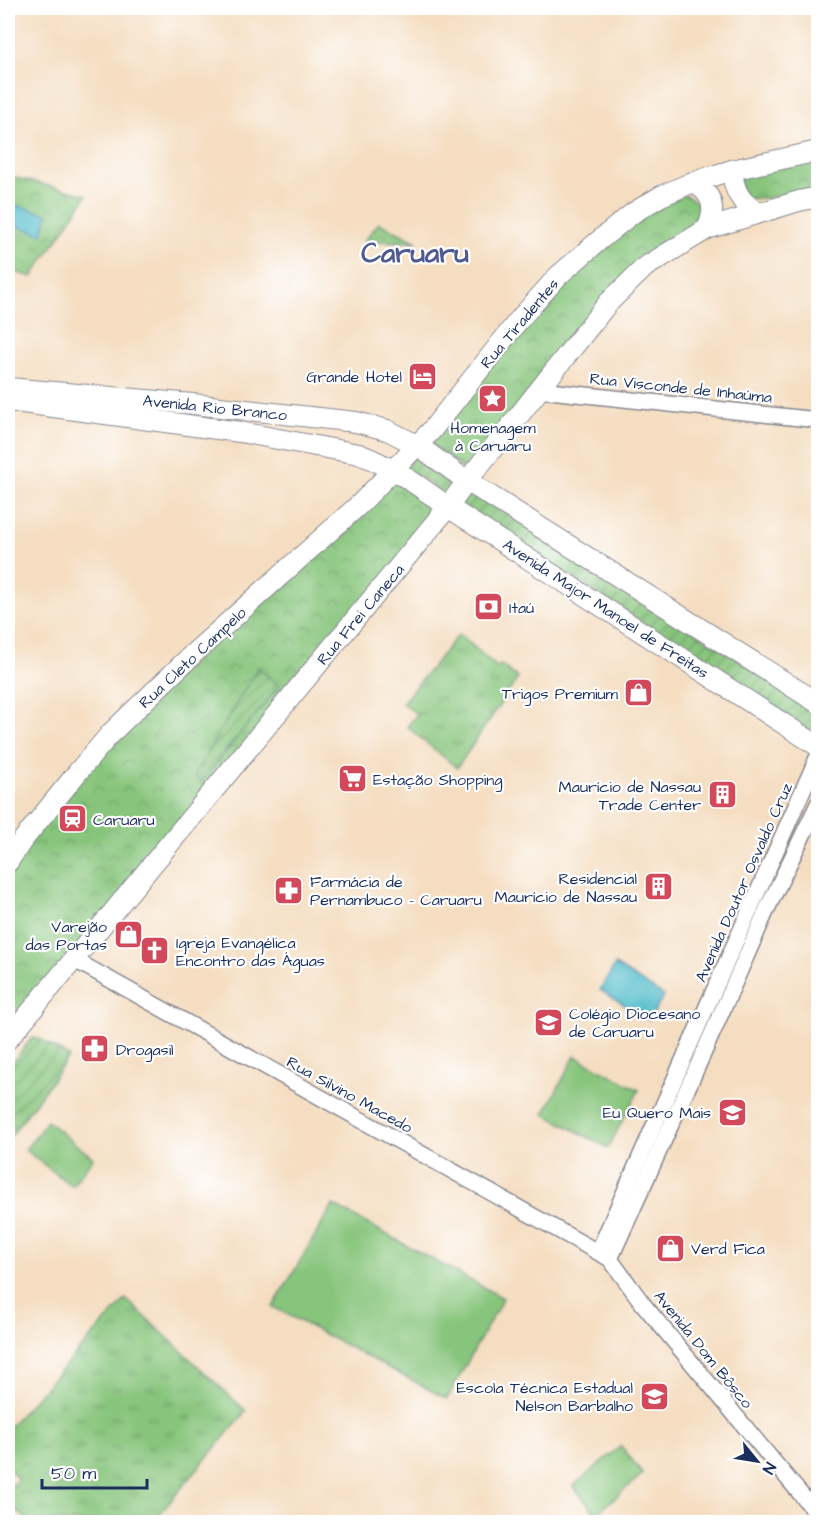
<svg xmlns="http://www.w3.org/2000/svg" width="826" height="1530" font-family="'Architects Daughter',sans-serif">
<defs>
<pattern id="grass-tufts" width="24" height="20" patternUnits="userSpaceOnUse" patternTransform="scale(1.5)"><rect width="24" height="20" fill="#87c57c"/><path d="M3 7l-1-3M5 7V3M7 7l1-3M15 17l-1-3M17 17v-4M19 17l1-3" fill="none" stroke="#6ea069"/></pattern>
<pattern id="park-crowns" width="20" height="18" patternUnits="userSpaceOnUse" patternTransform="scale(1.5)"><rect width="20" height="18" fill="#87c57c"/><path d="M2 6a3 3 0 1 1 6 0M12 15a3 3 0 1 1 6 0" fill="none" stroke="#6ea069"/></pattern>
<pattern id="garden-furrows" width="10" height="10" patternUnits="userSpaceOnUse" patternTransform="scale(1.5)"><rect width="10" height="10" fill="#87c57c"/><path d="M-1 1l2-2M0 10L10 0M9 11l2-2" fill="none" stroke="#6ea069"/></pattern>
</defs>
<rect width="100%" height="100%" fill="#fff"/>
<filter id="ink" filterUnits="userSpaceOnUse"><feTurbulence type="fractalNoise" baseFrequency=".0167" numOctaves="2"/><feDisplacementMap in="SourceGraphic" scale="12" xChannelSelector="R" yChannelSelector="G"/><feConvolveMatrix kernelMatrix="1 2 1 2 8 2 1 2 1" color-interpolation-filters="sRGB"/></filter>
<filter id="wash" filterUnits="userSpaceOnUse"><feTurbulence type="fractalNoise" baseFrequency=".008" numOctaves="4" result="noise"/><feDisplacementMap in="SourceGraphic" scale="24" xChannelSelector="R" yChannelSelector="G"/><feGaussianBlur stdDeviation="1.35" result="paint"/><feColorMatrix in="noise" values="0 0 0 0 0 0 0 0 0 0 0 0 0 0 0 0 0 1.4 0 .05"/><feComposite in="paint" operator="in"/></filter>
<g filter="url(#wash)">
<rect width="100%" height="100%" fill="#f4ddc0"/>
<g fill="url(#grass-tufts)" stroke="#517a6d" stroke-width="1.5">
<polygon points="459,634 497,667 501,665 518,678 457,768 407,727 417,714 402,703"/>
<polygon points="126,1299 246,1411 153,1522 30,1522 8,1503 8,1490 18,1479 8,1467 8,1428"/>
</g>
<g fill="url(#park-crowns)" stroke="#517a6d" stroke-width="1.5">
<path d="M 818,159 L 818,187 C 794,191 771,201 746,198 L 738,179 L 747,172 Z"/>
<polygon points="8,176 87,195 32,277 8,270"/>
<polygon points="684,195 696,201 700,211 694,222 678,237 467,472 431,444 528,318 622,227"/>
<polygon points="379,223 417,242 364,241"/>
<polygon points="394,474 446,507 8,1036 8,868 98,752"/>
</g>
<g fill="url(#garden-furrows)" stroke="#517a6d" stroke-width="1.5">
<polygon points="415,454 457,482 448,496 406,468"/>
<polygon points="470,490 818,710 818,736 461,505"/>
<polygon points="258,667 279,686 201,782 194,776"/>
<polygon points="32,1038 40,1039 69,1057 8,1140 8,1068"/>
</g>
<g fill="#87c57c" stroke="#517a6d" stroke-width="1.5">
<polygon points="575,1056 639,1090 608,1148 544,1114"/>
<polygon points="47,1121 93,1158 72,1186 25,1150"/>
<polygon points="333,1205 503,1298 447,1399 273,1307"/>
<polygon points="621,1446 643,1474 596,1514 573,1486"/>
</g>
<g fill="#4ebac9" stroke="#347494" stroke-width="1.5">
<polygon points="14,205 48,214 42,234 9,224"/>
<polygon points="615,965 664,996 649,1020 600,990"/>
</g>
</g>
<g filter="url(#ink)">
<g fill="none" stroke-linecap="round" stroke-linejoin="round">
<defs>
<g id="minor">
<polyline points="540,390 818,420"/>
<polyline points="73,959 610,1259 643,1304 818,1515"/>
<polyline points="598,1252 818,756"/>
<polyline points="610,1259 704,1052 768,907 818,804"/>
</g>
<g id="major">
<path d="M 732,170 C 734,192 740,202 759,213"/>
<path d="M 693,182 C 713,194 717,208 707,229"/>
<polyline points="8,388 193,404 356,422 387,430 417,445 467,481 818,703"/>
<path d="M 8,401 L 240,432 L 359,454 C 393,467 419,486 448,507 L 818,746"/>
<polyline points="8,862 22,841 77,773 111,733 194,653 360,504 431,431 518,321 558,276 602,238 633,213 661,196 693,182 732,170 818,151"/>
<polyline points="8,1039 448,507 467,481 608,303 645,267 707,229 799,201 818,197"/>
</g>
</defs>
<use href="#minor" stroke="#88868f" stroke-width="18"/>
<use href="#major" stroke="#88868f" stroke-width="22"/>
<use href="#minor" stroke="#fff" stroke-width="15"/>
<use href="#major" stroke="#fff" stroke-width="20"/>
</g>
</g>
<defs>
<symbol id="hotel-square" viewBox="-11 -11 22 22"><rect x="-9" y="-9" width="18" height="18" rx="4" fill="#d1495b" stroke="#fff"/><path d="M-6-4.5h1.5V1H6V5H4.5V3h-9V5H-6ZM-4 0a1.8 1.8 0 1 1 3.6 0ZM.5 0V-2.5h3Q6-2.5 6 0Z" fill="#fff"/></symbol>
<symbol id="sight-square" viewBox="-11 -11 22 22"><rect x="-9" y="-9" width="18" height="18" rx="4" fill="#d1495b" stroke="#fff"/><path d="M0-6L1.8-2.2L6-1.7L2.9 1.2L3.7 5.4L0 3.3L-3.7 5.4L-2.9 1.2L-6-1.7L-1.8-2.2Z" fill="#fff"/></symbol>
<symbol id="bank-square" viewBox="-11 -11 22 22"><rect x="-9" y="-9" width="18" height="18" rx="4" fill="#d1495b" stroke="#fff"/><path d="M-6-4H6V4H-6ZM0-2.3a2.3 2.3 0 1 0 0 4.6a2.3 2.3 0 1 0 0-4.6Z" fill="#fff"/></symbol>
<symbol id="shop-square" viewBox="-11 -11 22 22"><rect x="-9" y="-9" width="18" height="18" rx="4" fill="#d1495b" stroke="#fff"/><path d="M-5-2.5h2.3a2.7 3.5 0 0 1 5.4 0H5L5.5 6h-11ZM-1.5-2.5h3a1.5 2.3 0 0 0-3 0Z" fill="#fff"/></symbol>
<symbol id="supermarket-square" viewBox="-11 -11 22 22"><rect x="-9" y="-9" width="18" height="18" rx="4" fill="#d1495b" stroke="#fff"/><path d="M-6-5.5h2.5l.6 2H6L4.5 2H-2.5L-4.4-4H-6ZM-1.5 3.2a1.3 1.3 0 1 0 .1 0ZM3 3.2a1.3 1.3 0 1 0 .1 0Z" fill="#fff"/></symbol>
<symbol id="building-square" viewBox="-11 -11 22 22"><rect x="-9" y="-9" width="18" height="18" rx="4" fill="#d1495b" stroke="#fff"/><path d="M-4-6H4V6H1V3H-1V6H-4ZM-2.5-4.3h1.7v1.8h-1.7ZM.8-4.3h1.7v1.8H.8ZM-2.5-1h1.7V.8h-1.7ZM.8-1h1.7V.8H.8Z" fill="#fff"/></symbol>
<symbol id="station-square" viewBox="-11 -11 22 22"><rect x="-9" y="-9" width="18" height="18" rx="4" fill="#d1495b" stroke="#fff"/><path d="M-3-6H3Q5-6 5-4V2Q5 4 3 4L4.5 6H3L1.5 4h-3L-3 6H-4.5L-3 4Q-5 4-5 2V-4Q-5-6-3-6ZM-3.5-4v3h7v-3ZM-3.5 1v1.5H-2V1ZM2 1v1.5H3.5V1Z" fill="#fff"/></symbol>
<symbol id="pharmacy-square" viewBox="-11 -11 22 22"><rect x="-9" y="-9" width="18" height="18" rx="4" fill="#d1495b" stroke="#fff"/><path d="M-2-6h4v4h4v4h-4v4h-4v-4h-4v-4h4Z" fill="#fff"/></symbol>
<symbol id="church-square" viewBox="-11 -11 22 22"><rect x="-9" y="-9" width="18" height="18" rx="4" fill="#d1495b" stroke="#fff"/><path d="M-1.2-6h2.4v3.5h3.3v2.4h-3.3V6h-2.4V-.1h-3.3v-2.4h3.3Z" fill="#fff"/></symbol>
<symbol id="school-square" viewBox="-11 -11 22 22"><rect x="-9" y="-9" width="18" height="18" rx="4" fill="#d1495b" stroke="#fff"/><path d="M0-5L7-2L0 1L-7-2ZM-4 1L0 2.5L4 1V4Q0 6-4 4Z" fill="#fff"/></symbol>
<symbol id="university-square" viewBox="-11 -11 22 22"><rect x="-9" y="-9" width="18" height="18" rx="4" fill="#d1495b" stroke="#fff"/><path d="M0-5L7-2L0 1L-7-2ZM-4 1L0 2.5L4 1V4Q0 6-4 4Z" fill="#fff"/></symbol>
</defs>
<g fill-rule="evenodd">
<use href="#hotel-square" x="406" y="360" width="33" height="33"/>
<use href="#sight-square" x="476" y="382" width="33" height="33"/>
<use href="#bank-square" x="472" y="590" width="33" height="33"/>
<use href="#shop-square" x="622" y="676" width="33" height="33"/>
<use href="#supermarket-square" x="336" y="762" width="33" height="33"/>
<use href="#building-square" x="706" y="778" width="33" height="33"/>
<use href="#station-square" x="56" y="802" width="33" height="33"/>
<use href="#building-square" x="642" y="870" width="33" height="33"/>
<use href="#pharmacy-square" x="272" y="874" width="33" height="33"/>
<use href="#shop-square" x="112" y="918" width="33" height="33"/>
<use href="#church-square" x="138" y="934" width="33" height="33"/>
<use href="#school-square" x="532" y="1006" width="33" height="33"/>
<use href="#pharmacy-square" x="78" y="1032" width="33" height="33"/>
<use href="#school-square" x="716" y="1096" width="33" height="33"/>
<use href="#shop-square" x="654" y="1232" width="33" height="33"/>
<use href="#university-square" x="638" y="1380" width="33" height="33"/>
</g>
<g text-anchor="middle" stroke-width="4.5" stroke-linejoin="round" paint-order="stroke">
<g font-size="16" fill="#1b2f5e" stroke="#fff">
<text transform="translate(519 323) rotate(-50)" y="6">Rua Tiradentes</text>
<text transform="translate(681 387) rotate(6)" y="6">Rua Visconde de Inhaúma</text>
<text transform="translate(215 407) rotate(6)" y="6">Avenida Rio Branco</text>
<text transform="translate(606 608) rotate(33)" y="6">Avenida Major Manoel de Freitas</text>
<text transform="translate(360 614) rotate(-50)" y="6">Rua Frei Caneca</text>
<text transform="translate(192 657) rotate(-43)" y="6">Rua Cleto Campelo</text>
<text transform="translate(743 882) rotate(-66)" y="6">Avenida Doutor Osvaldo Cruz</text>
<text transform="translate(350 1094) rotate(29)" y="6">Rua Silvino Macedo</text>
<text transform="translate(704 1349) rotate(51)" y="6">Avenida Dom Bôsco</text>
</g>
<g font-size="16" fill="#1b2f5e" stroke="#fff" text-anchor="start">
<text x="402" y="382" text-anchor="end">Grande Hotel</text>
<text x="493" y="433" text-anchor="middle">Homenagem<tspan x="493" dy="18">à Caruaru</tspan></text>
<text x="509" y="613">Itaú</text>
<text x="618" y="699" text-anchor="end">Trigos Premium</text>
<text x="373" y="785">Estação Shopping</text>
<text x="701" y="792" text-anchor="end">Maurício de Nassau<tspan x="701" dy="18">Trade Center</tspan></text>
<text x="93" y="825">Caruaru</text>
<text x="637" y="884" text-anchor="end">Residencial<tspan x="637" dy="18">Maurício de Nassau</tspan></text>
<text x="310" y="887">Farmácia de<tspan x="310" dy="18">Pernambuco - Caruaru</tspan></text>
<text x="107" y="932" text-anchor="end">Varejão<tspan x="107" dy="18">das Portas</tspan></text>
<text x="176" y="948">Igreja Evangélica<tspan x="176" dy="18">Encontro das Águas</tspan></text>
<text x="569" y="1019">Colégio Diocesano<tspan x="569" dy="18">de Caruaru</tspan></text>
<text x="116" y="1055">Drogasil</text>
<text x="711" y="1118" text-anchor="end">Eu Quero Mais</text>
<text x="691" y="1254">Verd Fica</text>
<text x="633" y="1393" text-anchor="end">Escola Técnica Estadual<tspan x="633" dy="18">Nelson Barbalho</tspan></text>
</g>
<g font-size="28" font-weight="bold" fill="#505a90" stroke="#fff">
<text x="415" y="262">Caruaru</text>
</g>
</g>
<rect width="826" height="1530" fill="none" stroke="#fff" stroke-width="30"/>
<g transform="translate(757 1461) rotate(120)" stroke="#ffffff" stroke-width="4.5" paint-order="stroke">
<path d="M0-4.5L10 22L0 15L-10 22Z" fill="#1b2f5e"/>
<text y="-9" font-size="16" font-weight="bold" text-anchor="middle" fill="#1b2f5e">N</text>
</g>
<path d="M42 1479v9h105v-9" fill="none" stroke="#1b2f5e" stroke-width="3"/>
<text x="51" y="1479" font-size="18" fill="#1b2f5e" stroke="#ffffff" stroke-width="4.5" paint-order="stroke">50 m</text>
</svg>
